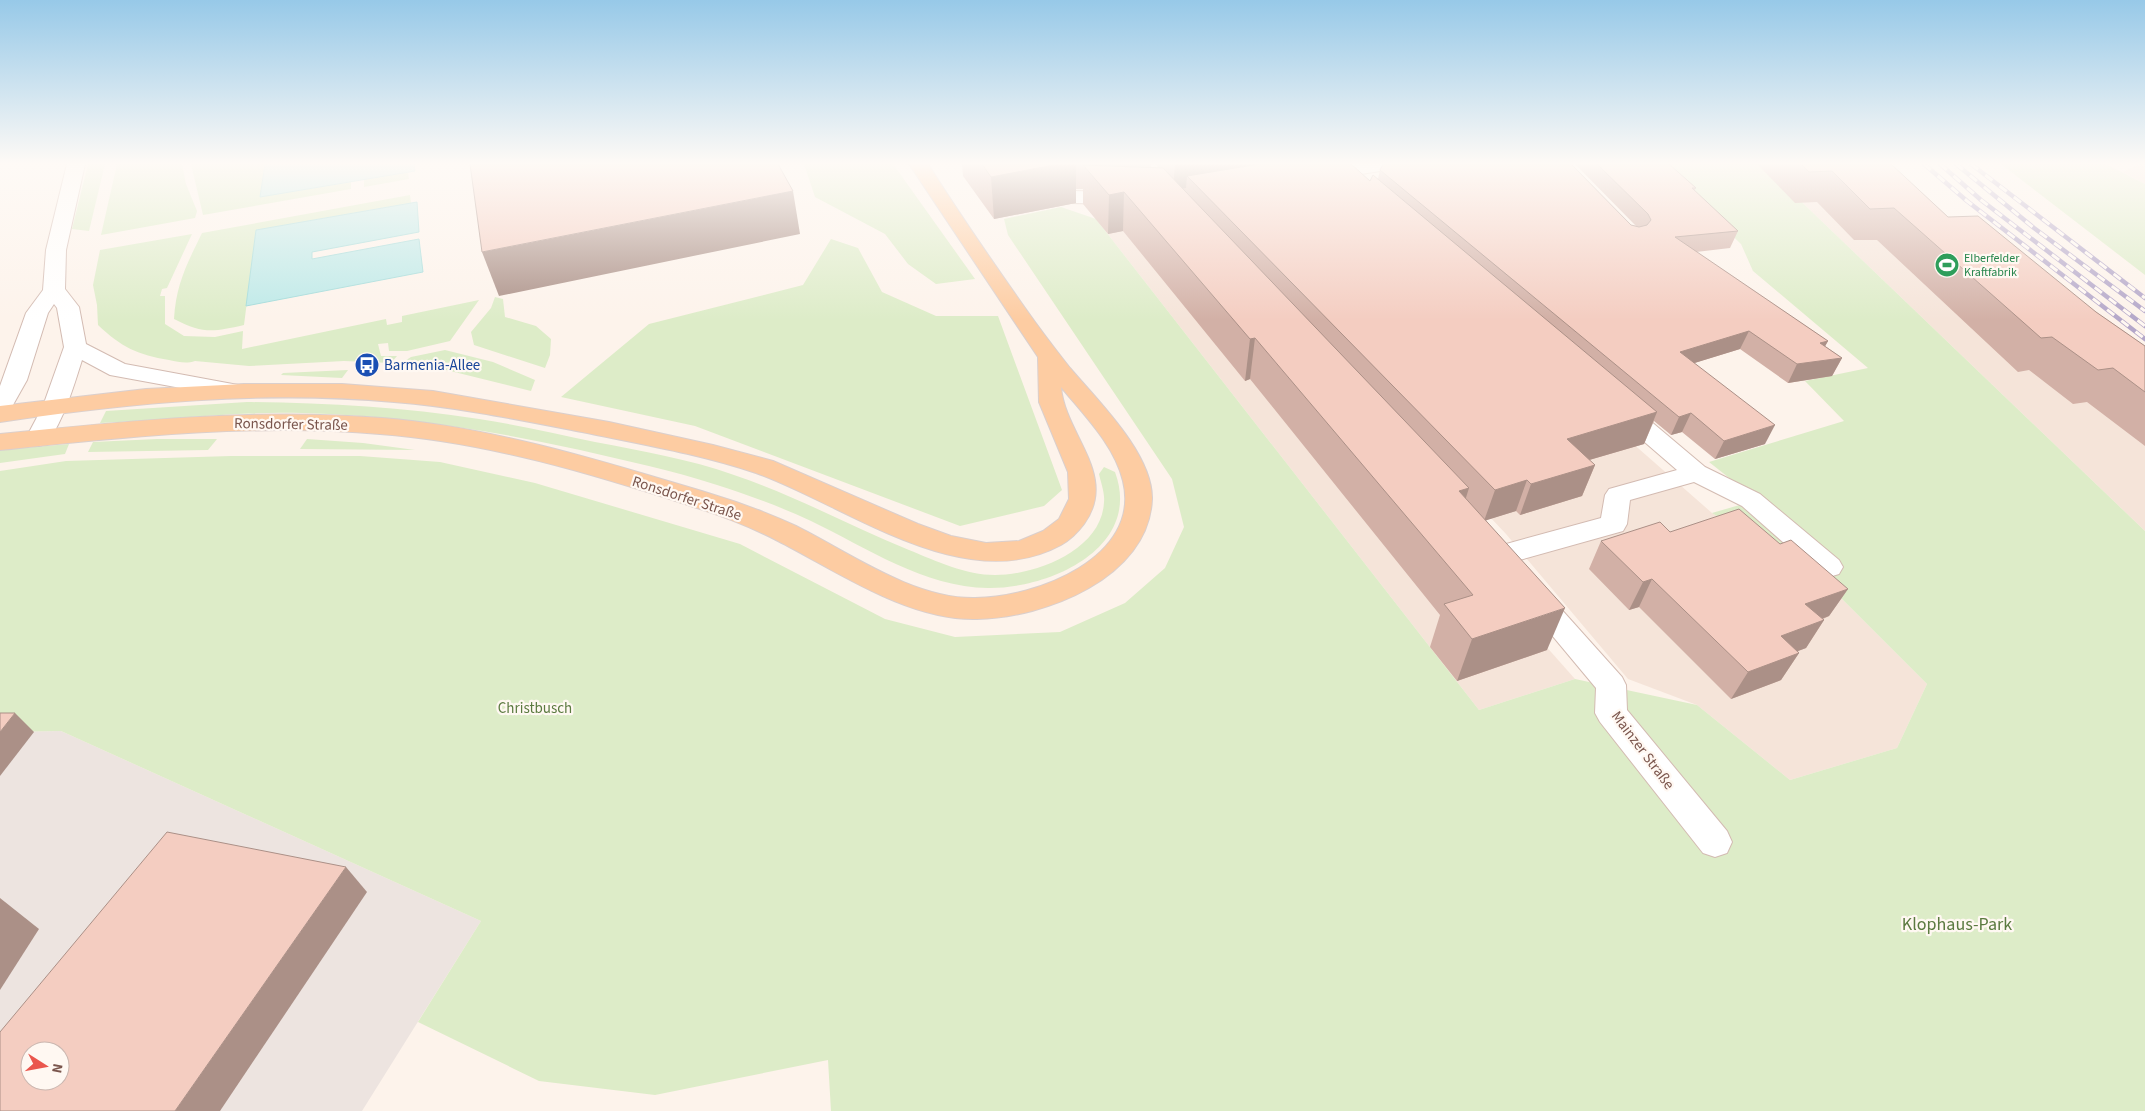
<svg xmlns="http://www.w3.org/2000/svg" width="2145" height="1111" font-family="'Source Sans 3',sans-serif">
<rect width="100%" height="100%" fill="#fdf3eb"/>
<g fill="#f5e4d9">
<polygon points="1762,164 2145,397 2145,531"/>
<polygon points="2139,164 2145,164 2145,184 2123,172"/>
<polygon points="1337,184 1712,513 1831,588 1927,684 1897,748 1790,780 1697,705 1628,679 1506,534 1197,206"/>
<polygon points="1113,209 1160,211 1575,679 1479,710 1096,219"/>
</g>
<path fill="#ede4e0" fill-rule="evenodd" d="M 61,731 L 481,921 L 362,1111 L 0,1111 L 0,732 ZM 30,1051 L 60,1051 L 60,1081 L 30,1081 Z"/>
<g fill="#ddecc8">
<polygon points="88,164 105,164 89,231 72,229"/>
<polygon points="117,164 182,164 186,184 197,211 195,218 101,235"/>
<polygon points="191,164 265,164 260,197 351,182 351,189 203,215"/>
<polygon points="804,164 893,164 975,279 936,284 908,264 885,234 815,197"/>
<polygon points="1658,164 1762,164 2145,531 2145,1111 831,1111 828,1060 655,1095 539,1081 418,1022 481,921 61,731 0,732 0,471 66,461 231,456 360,456 440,462 535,483 740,544 885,619 955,637 1060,632 1125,603 1165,568 1184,527 1172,479 1008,235 1004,219 1061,207 1096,219 1479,710 1575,679 1697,705 1790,780 1897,748 1927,684 1831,588 1712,513 1757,500 1709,462 1844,421 1805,381 1868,368 1753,271 1741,244"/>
<polygon points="2001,164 2106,164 2145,184 2145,275"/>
<polygon points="408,172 409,179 364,187 364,179"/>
<path d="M 410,195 L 411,203 L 256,230 L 244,325 C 213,332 203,334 174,319 C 176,284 187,264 202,233 Z"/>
<path d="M 192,234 L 167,288 L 162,289 L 160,296 L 165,296 L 165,324 L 184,336 L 215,337 L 243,331 L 242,349 L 386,319 L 387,325 L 402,322 L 402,316 L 479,300 L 450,341 L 407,351 L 389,351 L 388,343 L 378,344 L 381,356 L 397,356 L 391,363 L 344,361 L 249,366 L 195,361 C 186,364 179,362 169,360 C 138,355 121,347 98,325 L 97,305 L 93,285 L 100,250 Z"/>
<polygon points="831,239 858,248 882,292 936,316 998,316 1062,490 1044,506 960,526 695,426 561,397 649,324 803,285"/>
<polygon points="495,297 503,299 505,317 536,326 551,339 550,355 545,368 474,345 471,332 491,308"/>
<polygon points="445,350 493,362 535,380 531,391 434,367 400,364 411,357"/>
<polygon points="348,370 342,378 281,375 283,373"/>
<path d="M 247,402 C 325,403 402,407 479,419 C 518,425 557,434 595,442 C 642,451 689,459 734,475 C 794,495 850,526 909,550 C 936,561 966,575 995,575 C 1036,575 1102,550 1104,502 C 1105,493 1101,483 1099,474 L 1104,467 L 1115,472 C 1143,548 1049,589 988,588 C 924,587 867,548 811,521 C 781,507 748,495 717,485 C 672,470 626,461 580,450 C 488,430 397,415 302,413 C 234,411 168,420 100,423 L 106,411 Z"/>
<polygon points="157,439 217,439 208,450 88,452 93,442"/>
<polygon points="307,439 363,443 415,450 300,449"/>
<polygon points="69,444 65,454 0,463 0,450"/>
</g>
<g fill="#bde9e8" stroke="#a3dbda">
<polygon points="265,164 414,164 415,171 260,197"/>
<polygon points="417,202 419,232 312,252 312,259 419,239 423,272 246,306 256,230"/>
</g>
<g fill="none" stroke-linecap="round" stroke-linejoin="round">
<defs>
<g id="minor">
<path d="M 67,164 L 85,164 L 66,250 L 65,289 L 79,307 L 86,344 L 125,364 L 238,385 L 242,390 L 238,395 L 230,397 L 110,375 L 82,360 C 73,389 64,418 47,444 L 38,446 L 29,444 L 26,438 L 43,406 L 64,347 L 57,308 L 54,304 L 48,313 L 27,380 L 9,412 L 0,414 L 0,386 L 26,313 L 43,290 L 46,250 Z"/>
<polygon points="1003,164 1026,164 1073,191 1120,192 1127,194 1130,198 1127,202 1120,204 1071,203 1052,197"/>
<polygon points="1349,164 1395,164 1393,168 1386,170 1318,181 1311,179 1309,175 1311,171"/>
<polygon points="1620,401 1629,403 1705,467 1760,494 1839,560 1843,567 1839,574 1829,577 1819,574 1742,506 1694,482 1630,500 1627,524 1623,531 1498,566 1488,563 1484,556 1488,549 1601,518 1605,495 1609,489 1677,470 1611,413 1608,408 1611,403"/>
<polygon points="1534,587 1544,590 1622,677 1626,685 1627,710 1727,831 1732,842 1727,853 1715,857 1703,853 1600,722 1595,713 1596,688 1520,597 1524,590"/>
</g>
<path id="primary" d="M 909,164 L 928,164 C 962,218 998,270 1035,322 C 1046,337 1058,353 1070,368 C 1097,400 1153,454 1152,499 C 1149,578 1044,618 977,619 C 908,621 837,571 778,541 C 751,527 723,516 694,507 C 593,474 487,442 380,434 C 253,423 126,437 0,450 L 0,434 C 127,421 254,408 382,418 C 493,427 602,461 708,493 C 738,502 768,513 796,526 C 850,553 913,599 975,598 C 1035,598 1142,558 1123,481 C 1115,446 1084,415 1061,387 C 1065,435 1119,475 1084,524 C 1078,532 1070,540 1061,545 C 964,598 846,505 756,473 C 700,454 640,444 582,432 C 520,420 457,407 394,402 C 262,390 130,403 0,422 L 0,406 L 146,389 L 244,384 L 342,384 L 433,391 L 609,422 L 713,445 L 773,461 L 918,524 L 951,536 L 986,543 L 1019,541 L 1043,531 L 1059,519 L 1069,499 L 1068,472 L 1039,402 L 1038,357 Z"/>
</defs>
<use href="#minor" stroke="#d3bbb2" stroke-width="2"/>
<use href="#primary" stroke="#dacfcd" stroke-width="2"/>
<use href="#minor" fill="#fff" fill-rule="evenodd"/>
<use href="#primary" fill="#fdcca2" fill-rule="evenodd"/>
<defs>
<g id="rail">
<polyline points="1924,164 1967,201 2145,339"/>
<polyline points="1940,164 1981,200 2145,326"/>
<polyline points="1956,164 2034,228 2145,311"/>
<polyline points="1971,164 2145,298"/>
</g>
</defs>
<use href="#rail" stroke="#b4a7c9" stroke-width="4.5"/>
<use href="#rail" stroke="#fff8f2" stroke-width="3" stroke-dasharray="9" stroke-linecap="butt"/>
</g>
<g fill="#d2b0a6">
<polygon points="962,164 1151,164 1151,168 1158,168 1156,164 1351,164 1370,181 1378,179 1380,170 1636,226 1575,164 1669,164 1696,188 1694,191 1738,231 1730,248 1696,252 1828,341 1825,346 1842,358 1832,376 1788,383 1740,349 1694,363 1765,444 1715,459 1682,432 1671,435 1654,421 1644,444 1589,460 1595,465 1582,496 1520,515 1516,511 1486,520 1547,650 1457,681 1430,647 1440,615 1250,379 1245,381 1123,231 1108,234 1083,204 1083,189 1076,189 1076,203 994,219 963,176"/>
<polygon points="1757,164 1891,164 1948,217 2096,312 2145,346 2145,446 2087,402 2073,404 2029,370 2018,372 1877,240 1854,240 1817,202 1795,203"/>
<polygon points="1670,532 1780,544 1848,589 1829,616 1823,619 1824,620 1806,648 1798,651 1799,653 1781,680 1731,699 1639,607 1629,610 1589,569 1601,541"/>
</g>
<g fill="#ab9087">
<polygon points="1059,164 1076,164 1076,203 994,219 991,177"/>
<polygon points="1175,164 1311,164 1187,176 1186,188 1173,190"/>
<polygon points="793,191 800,234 499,296 482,252"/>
<polygon points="1124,192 1123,231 1108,234 1109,195"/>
<polygon points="1749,331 1740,349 1672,370 1680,352"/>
<polygon points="1255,338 1250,379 1245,381 1250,339"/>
<polygon points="1828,341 1818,359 1820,343"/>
<polygon points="1842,358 1832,376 1788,383 1797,364"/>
<polygon points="1657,412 1644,444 1555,470 1567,439"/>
<polygon points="1691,413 1682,432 1671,435 1679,417"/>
<polygon points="1775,425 1765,444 1715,459 1724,441"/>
<polygon points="1595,465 1582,496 1520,515 1531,484"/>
<polygon points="1527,480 1516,511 1484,521 1495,490"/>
<polygon points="1469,488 1456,530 1459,491"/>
<polygon points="1652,579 1639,607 1629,610 1643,582"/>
<polygon points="1848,589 1829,616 1787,632 1805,604"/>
<polygon points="1565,608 1547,650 1457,681 1472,639"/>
<polygon points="1824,620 1806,648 1763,664 1781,636"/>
<polygon points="1799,653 1781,680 1731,699 1748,672"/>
<polygon points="15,713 34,732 0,776 0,732"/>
<polygon points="346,867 367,892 220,1111 175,1111"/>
<polygon points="0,898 39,929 0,990"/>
</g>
<g fill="#f4cdc1" stroke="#ab9087" fill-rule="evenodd">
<polygon points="470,164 778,164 793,191 482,252"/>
<polygon points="982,164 1059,164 991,177"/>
<polygon points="1259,164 1351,164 1370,181 1373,175 1657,412 1567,439 1595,465 1531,484 1527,480 1495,490 1187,176"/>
<polygon points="1383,164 1571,164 1631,225 1639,227 1647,225 1651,220 1648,214 1597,164 1669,164 1696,188 1692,188 1738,231 1675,237 1828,341 1820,343 1842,358 1797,364 1749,331 1680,352 1775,425 1724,441 1691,413 1679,417 1380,170"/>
<polygon points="1801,164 1891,164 1948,217 1978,216 2096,312 2145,346 2145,392 2113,368 2098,370 2052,337 2041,338 1894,208 1870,209 1832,171 1809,172"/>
<polygon points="1083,165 1163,168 1469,488 1459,491 1565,608 1472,639 1444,604 1473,595 1255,338 1250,339 1124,192 1109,195"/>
<polygon points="1739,509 1780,544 1791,540 1848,589 1805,604 1824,620 1781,636 1799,653 1748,672 1652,579 1643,582 1601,541 1660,522 1670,532"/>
<polygon points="0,713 15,713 0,732"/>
<path d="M 167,832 L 346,867 L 175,1111 L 0,1111 L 0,1032 ZM 30,1051 L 60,1051 L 60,1081 L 30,1081 Z"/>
</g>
<linearGradient id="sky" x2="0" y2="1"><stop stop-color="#97c9e8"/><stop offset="0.51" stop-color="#fefaf6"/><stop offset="1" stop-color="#fefaf6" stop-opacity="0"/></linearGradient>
<rect width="2145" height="320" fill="url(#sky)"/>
<defs>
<symbol id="stadium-disc" viewBox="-11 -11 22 22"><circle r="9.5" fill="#2e9e5b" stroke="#fff8f2"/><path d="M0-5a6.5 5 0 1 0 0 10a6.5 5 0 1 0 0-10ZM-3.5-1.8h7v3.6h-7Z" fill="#fff"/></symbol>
<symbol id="bus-disc" viewBox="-11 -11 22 22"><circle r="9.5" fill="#1a4fb4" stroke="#fff8f2"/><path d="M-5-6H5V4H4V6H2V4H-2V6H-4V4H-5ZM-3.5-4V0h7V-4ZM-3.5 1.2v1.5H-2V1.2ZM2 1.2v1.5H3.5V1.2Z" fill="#fff"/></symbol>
</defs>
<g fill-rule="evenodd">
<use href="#stadium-disc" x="1933" y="251" width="28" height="28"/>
<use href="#bus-disc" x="353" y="351" width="28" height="28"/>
</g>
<g text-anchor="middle" stroke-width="4.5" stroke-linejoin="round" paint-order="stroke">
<g font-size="12" fill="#27864d" stroke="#fff8f2" text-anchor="start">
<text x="1964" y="262">Elberfelder<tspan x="1964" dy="14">Kraftfabrik</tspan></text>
</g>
<g font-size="15" fill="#164399" stroke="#fff8f2" text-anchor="start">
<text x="384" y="370">Barmenia-Allee</text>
</g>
<g font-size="15" fill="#7a554c" stroke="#fff8f2">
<text transform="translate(291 424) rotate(1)" y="5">Ronsdorfer Straße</text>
<text transform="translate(687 498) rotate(18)" y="5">Ronsdorfer Straße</text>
<text transform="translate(1643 750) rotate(53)" y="5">Mainzer Straße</text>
</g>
<g font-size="15" fill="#5b7a40" stroke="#fff8f2">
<text x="535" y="713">Christbusch</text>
</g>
<g font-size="18" fill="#5b7a40" stroke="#fff8f2">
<text x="1957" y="930">Klophaus-Park</text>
</g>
</g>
<g transform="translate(45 1066) rotate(101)"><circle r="24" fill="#fff8f2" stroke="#cab7b0"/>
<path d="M0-4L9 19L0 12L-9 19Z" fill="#ea564d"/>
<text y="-8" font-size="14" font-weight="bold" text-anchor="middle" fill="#7a554c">N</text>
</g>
</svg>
